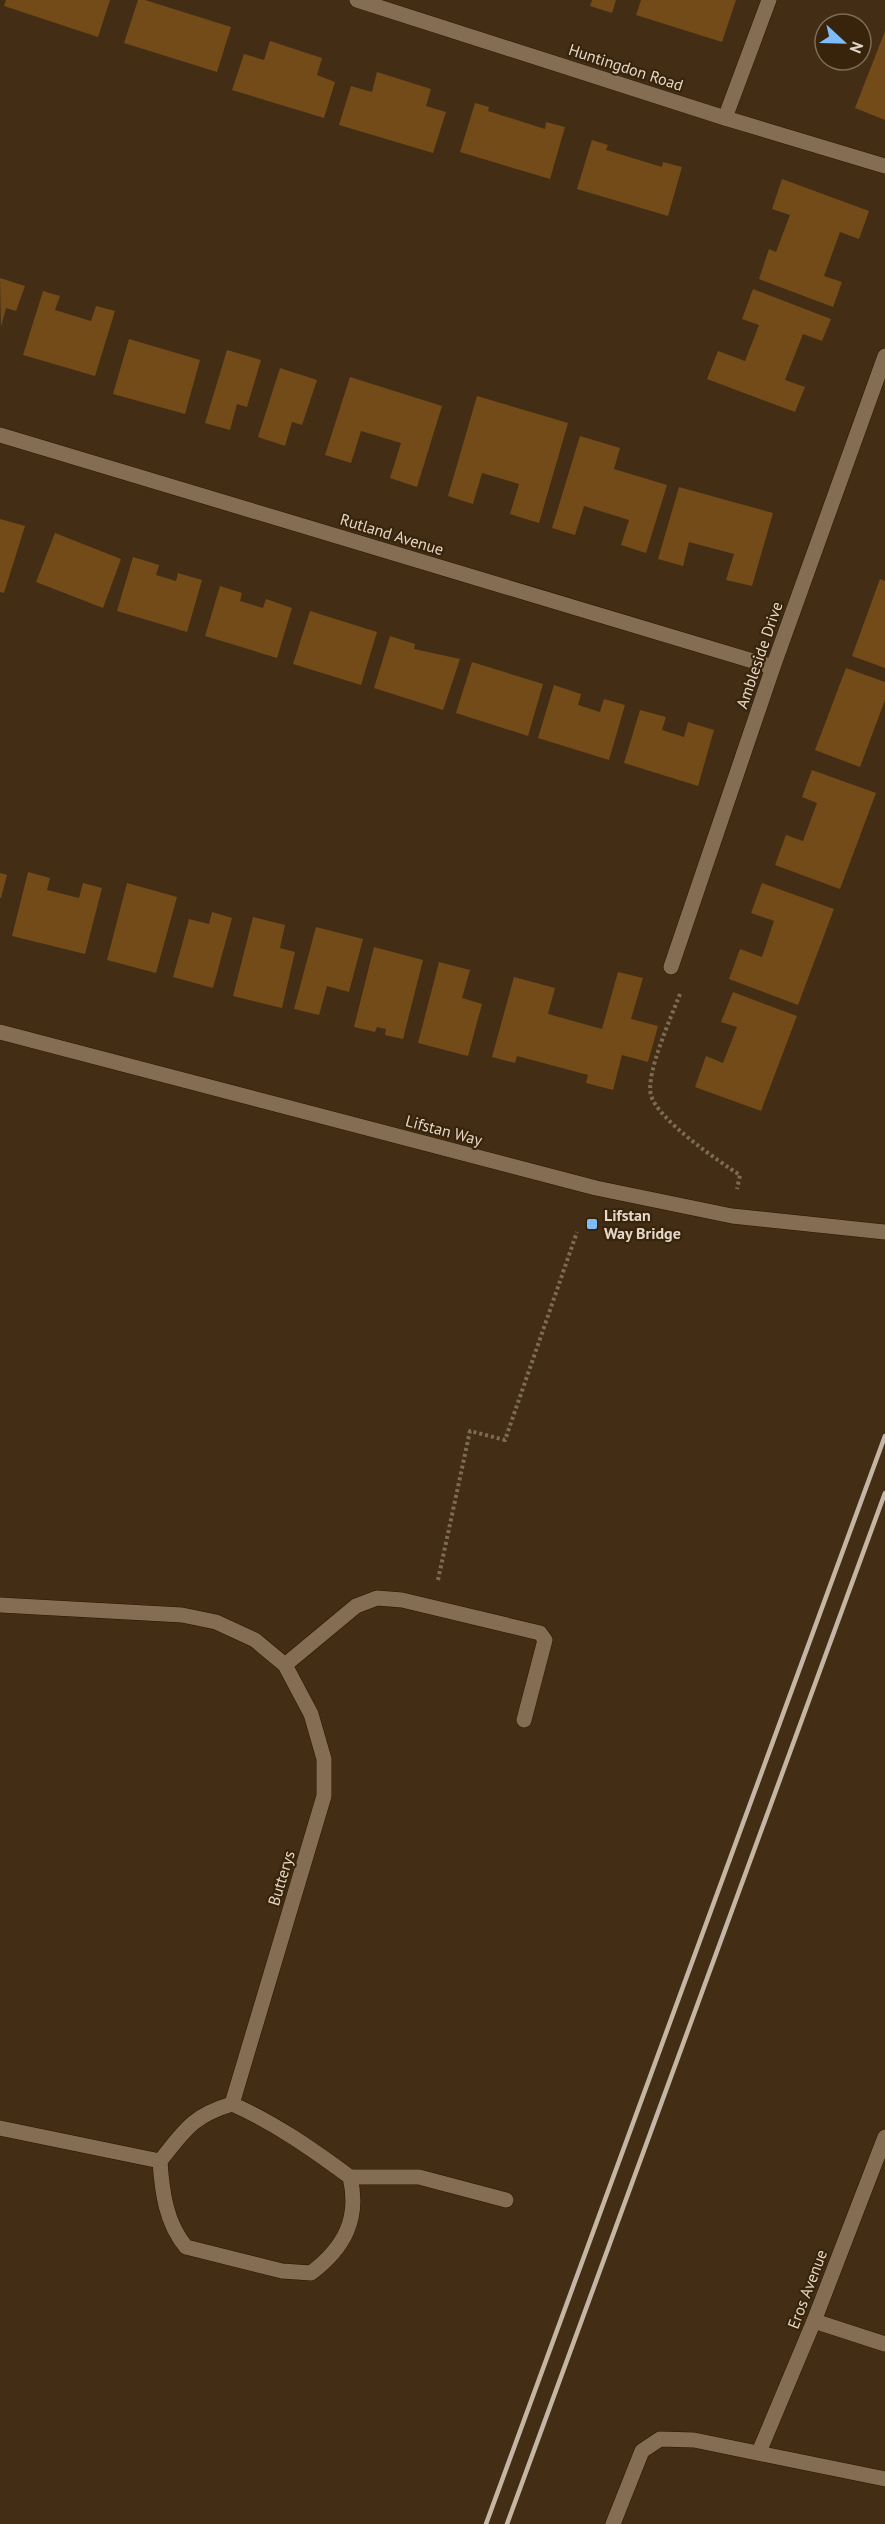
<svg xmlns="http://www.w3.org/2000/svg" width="885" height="2524" font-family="'PT Sans',sans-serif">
<rect width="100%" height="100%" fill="#432e15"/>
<g fill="#724b18">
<polygon points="6,0 110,0 98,37 4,6"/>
<polygon points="138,0 145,0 231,27 217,72 124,43"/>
<polygon points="592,0 616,0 612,13 590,6"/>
<polygon points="641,0 736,0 722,42 636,15"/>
<polygon points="885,31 885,120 855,108"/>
<polygon points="270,41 322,58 317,75 335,82 324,118 232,90 244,54 264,60"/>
<polygon points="377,72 431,89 426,106 446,112 433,153 339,125 351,86 372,92"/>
<polygon points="475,103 489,107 488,111 545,129 546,122 565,127 550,179 460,152"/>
<polygon points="592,140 608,145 606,150 662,167 663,162 682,167 668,216 577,189"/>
<polygon points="782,179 869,211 859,239 840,232 824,276 842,282 833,307 759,279 769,249 776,252 790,215 772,209"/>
<polygon points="0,278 25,286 16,311 6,308 1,327"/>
<polygon points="753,289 831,319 822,341 803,334 785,380 805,387 795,412 707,379 718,351 745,361 759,325 742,319"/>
<polygon points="43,291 60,296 55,310 91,321 96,306 115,311 95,376 23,355"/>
<polygon points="129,339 200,360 185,414 113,394"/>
<polygon points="227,350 261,360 247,407 237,404 230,430 205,423"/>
<polygon points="280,368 317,380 302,425 292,422 285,446 258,437"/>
<polygon points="350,377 442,406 417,487 390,478 401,443 361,431 351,463 325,455"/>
<polygon points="477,396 568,423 539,523 510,514 519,484 482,473 473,504 448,496"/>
<polygon points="580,436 620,448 614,469 667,485 646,553 621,545 629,520 584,506 575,535 552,528"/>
<polygon points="679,487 773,513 752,586 726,580 734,554 689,542 683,566 658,559"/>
<polygon points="0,519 25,526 4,593 0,592"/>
<polygon points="55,533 121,559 103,608 36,582"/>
<polygon points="133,557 159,565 156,575 176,581 178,573 202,580 187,632 117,611"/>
<polygon points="880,579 885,581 885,668 852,656"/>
<polygon points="220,586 242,593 240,601 263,608 266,599 292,608 277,658 205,636"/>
<polygon points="310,611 377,632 361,685 293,664"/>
<polygon points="390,636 415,644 414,649 460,659 443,710 374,688"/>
<polygon points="472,662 543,684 528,736 456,713"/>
<polygon points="846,668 885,682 885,700 860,767 815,750"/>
<polygon points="554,685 581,694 578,705 600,712 604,699 625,705 609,760 538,738"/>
<polygon points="640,710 666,717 662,730 684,737 688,722 714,730 698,786 624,763"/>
<polygon points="812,770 876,793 840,889 775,865 786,835 803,841 817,803 802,797"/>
<polygon points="28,872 50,878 47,890 79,898 83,883 102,888 85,954 12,936"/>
<polygon points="0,873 7,875 1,898 0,898"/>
<polygon points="127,883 177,897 156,973 107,960"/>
<polygon points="762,883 834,909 798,1005 729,979 740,949 762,957 774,921 751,913"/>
<polygon points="212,912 232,918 213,988 173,977 189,919 209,924"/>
<polygon points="253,917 285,925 280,948 295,952 282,1008 233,996"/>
<polygon points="316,927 363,939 349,992 327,986 319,1015 294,1009"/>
<polygon points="374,947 423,960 403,1039 385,1035 386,1029 377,1027 375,1032 354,1027"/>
<polygon points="439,962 470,970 462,998 482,1004 468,1056 418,1043"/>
<polygon points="618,972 643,978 631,1019 658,1026 648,1062 622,1055 613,1090 586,1083 588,1075 517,1056 515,1063 492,1057 514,977 555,988 548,1014 602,1029"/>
<polygon points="733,992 797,1016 761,1111 695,1087 706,1056 723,1063 737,1027 721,1022"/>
</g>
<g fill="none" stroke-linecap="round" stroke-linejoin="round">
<defs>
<polyline id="lane" points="725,118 769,0"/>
<g id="street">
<polyline points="357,0 725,118 885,166"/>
<polyline points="0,435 773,667"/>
<polyline points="671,967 773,667 885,356"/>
<path d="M 0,1605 L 182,1615 L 216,1622 L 255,1640 L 285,1665 L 311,1714 L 324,1759 L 324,1796 L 232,2104 C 192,2116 185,2130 160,2161 L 0,2128"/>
<polyline points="285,1665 356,1606 377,1598 402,1600 540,1633 545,1640 524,1720"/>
<path d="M 160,2161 C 162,2192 166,2223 186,2247 L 282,2271 L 311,2273 C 344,2248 360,2219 350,2177 C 312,2149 275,2123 232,2104"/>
<polyline points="350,2177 419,2177 506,2200"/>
<polyline points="814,2321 885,2344"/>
<polyline points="759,2452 814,2321 885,2137"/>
<polyline points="613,2524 642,2451 660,2439 694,2440 885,2479"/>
</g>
<polyline id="secondary" points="0,1032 596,1188 732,1216 885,1232"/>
</defs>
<use href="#lane" stroke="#291500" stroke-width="16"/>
<use href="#street" stroke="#291500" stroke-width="16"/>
<use href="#secondary" stroke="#291500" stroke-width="16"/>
<g stroke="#7d6b56" stroke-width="4" stroke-dasharray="3 3" stroke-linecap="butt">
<path d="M 680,994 C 672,1015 645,1075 651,1095 C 657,1119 718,1161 740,1175 L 737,1189"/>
<polyline points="438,1580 470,1431 505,1440 577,1232"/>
</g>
<use href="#lane" stroke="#856d53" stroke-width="15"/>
<use href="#street" stroke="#856d53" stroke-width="15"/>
<use href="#secondary" stroke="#856d53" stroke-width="15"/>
<g stroke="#c4b5a5" stroke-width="4.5">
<polyline points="486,2524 885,1436"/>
<polyline points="507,2524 885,1493"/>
</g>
</g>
<rect fill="#7fbdfa" stroke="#38240b" stroke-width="2" x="586" y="1218" width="12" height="12" rx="3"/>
<g text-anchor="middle" stroke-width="4.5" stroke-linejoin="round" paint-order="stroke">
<g font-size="16" fill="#e4d6c8" stroke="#38240b">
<text transform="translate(626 67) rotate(18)" y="6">Huntingdon Road</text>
<text transform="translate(392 534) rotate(17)" y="6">Rutland Avenue</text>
<text transform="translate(759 655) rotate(-71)" y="6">Ambleside Drive</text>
<text transform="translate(444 1130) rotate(15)" y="6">Lifstan Way</text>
<text transform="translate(281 1878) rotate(-73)" y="6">Butterys</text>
<text transform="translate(807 2289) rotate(-69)" y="6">Eros Avenue</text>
</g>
<g font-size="16" font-weight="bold" fill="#e4d6c8" stroke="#38240b" text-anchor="start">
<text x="604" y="1221">Lifstan<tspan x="604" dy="18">Way Bridge</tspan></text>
</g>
</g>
<g transform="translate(843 42) rotate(112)"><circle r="28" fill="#38240b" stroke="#7d6b57" stroke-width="1.5"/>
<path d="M0-4.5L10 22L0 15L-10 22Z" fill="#7fbdfa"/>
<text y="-9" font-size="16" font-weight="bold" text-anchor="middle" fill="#e4d6c8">N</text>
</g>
</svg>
